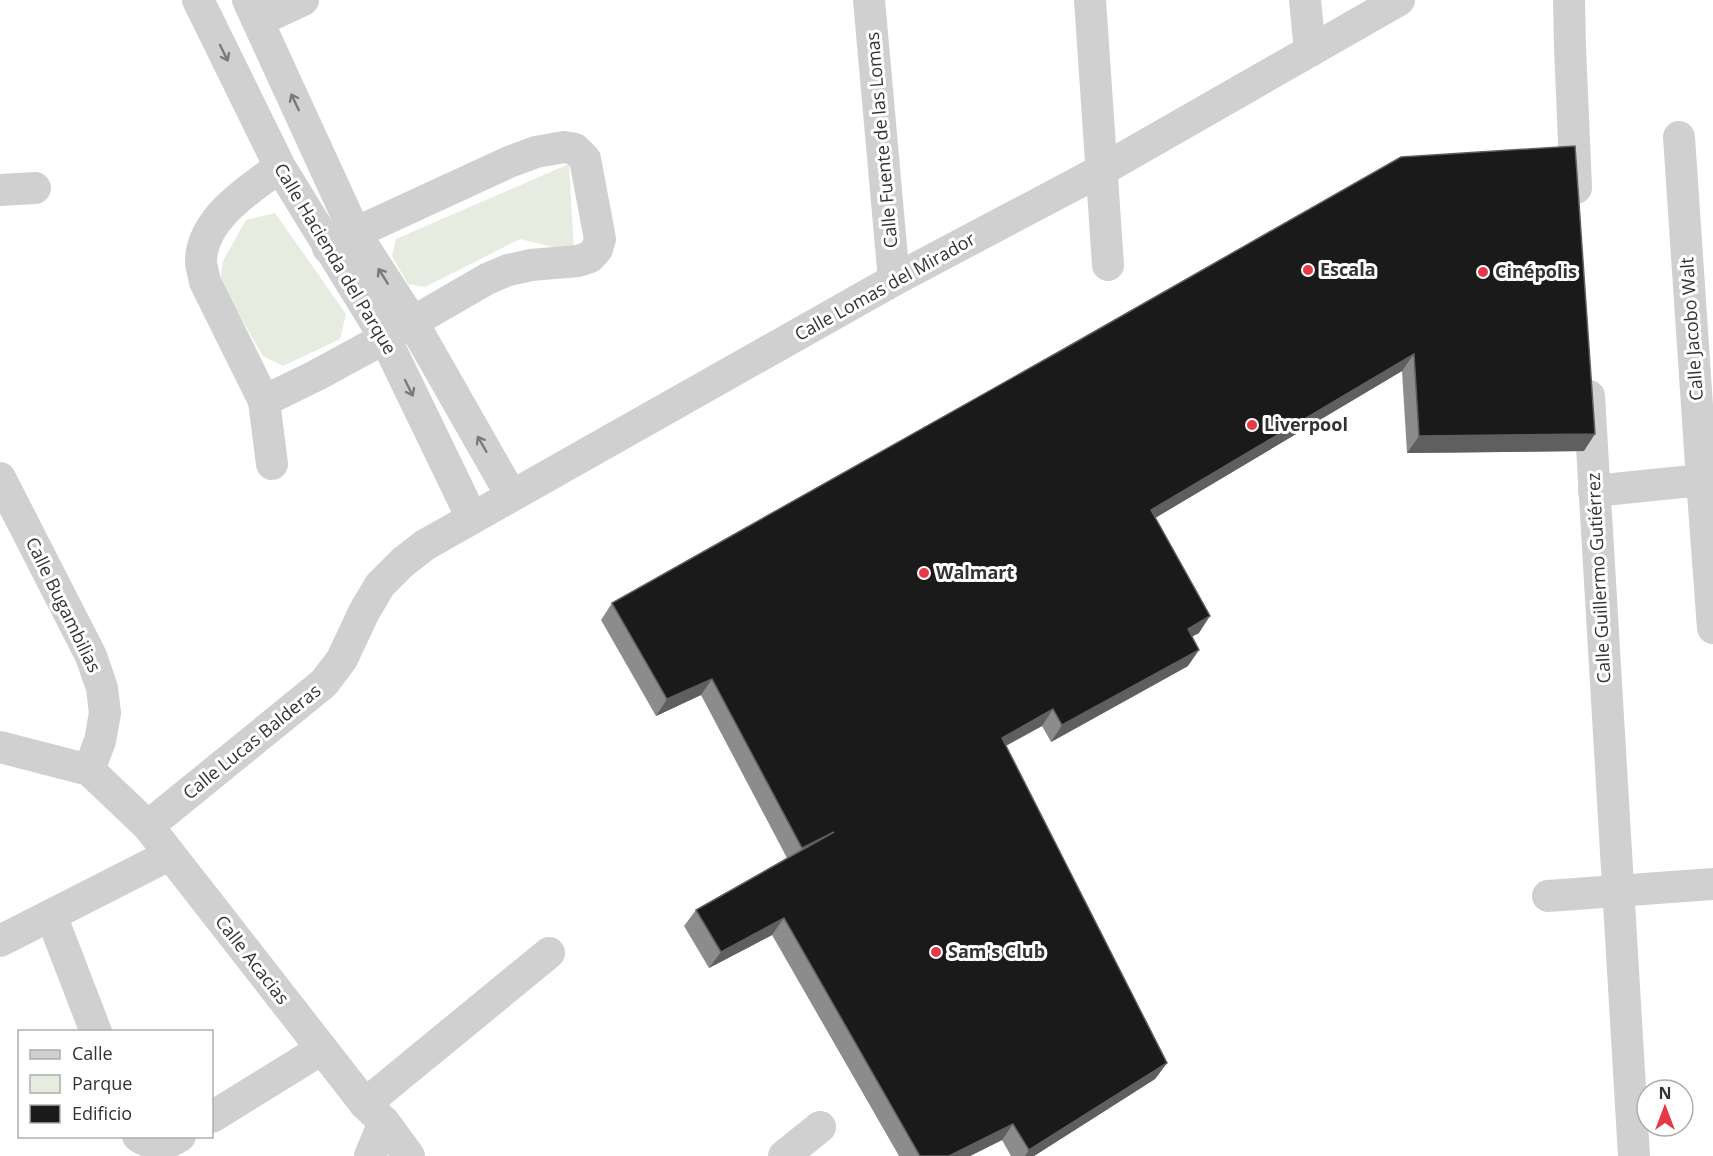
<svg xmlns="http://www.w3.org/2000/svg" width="1713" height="1156" font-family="'Open Sans',sans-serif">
<rect width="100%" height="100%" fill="#fff"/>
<g fill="#e6ecdf">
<polygon points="569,164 574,252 520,239 425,287 408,284 392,256 396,239"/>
<polygon points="275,213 346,314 340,339 283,366 263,356 220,282 223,261 246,220"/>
</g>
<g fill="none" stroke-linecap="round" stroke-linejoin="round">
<g stroke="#d0d0d0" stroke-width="32">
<polyline points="198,0 280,167 385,338 472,518"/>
<polyline points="248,0 355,233 413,323 511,495"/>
<polyline points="869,0 894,280"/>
<polyline points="1090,0 1108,265"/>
<polyline points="1305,0 1310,51"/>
<polyline points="1569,0 1570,47 1576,188"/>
<polyline points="258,21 303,0"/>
<polyline points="1679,137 1702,480 1713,628"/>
<polyline points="0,190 35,188"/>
<polyline points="1589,396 1634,1156"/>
<polyline points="264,401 317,375 385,338 487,279 508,270 531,265 578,261 590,257 597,249 600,239 585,159 575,149 564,147 536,152 509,162 355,233 328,248"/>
<path d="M 272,464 L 264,401 L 205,282 C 204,276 202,269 201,263 C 200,220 249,189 280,167"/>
<polyline points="0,478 91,656 102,688 105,713 100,741 89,770"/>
<polyline points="1594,491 1702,480"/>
<polyline points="0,747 89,770 148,826 365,1104 384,1122 409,1156"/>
<polyline points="148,826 324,683 342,659 364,612 380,585 403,562 425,545 894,280 1102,170 1399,0"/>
<polyline points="1548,896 1713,884"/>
<polyline points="51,915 96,1032"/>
<polyline points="0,941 169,855"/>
<polyline points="365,1104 549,953"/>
<polyline points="212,1117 322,1049"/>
<path d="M 138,1136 C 155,1147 163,1147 180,1136"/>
<polyline points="370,1156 384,1122"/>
<polyline points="784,1156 820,1127"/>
</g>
</g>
<polygon fill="#8c8c8c" points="1401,157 1584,451 1407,453 1402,371 1155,518 1199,633 1192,636 1188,666 1051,742 1042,726 1006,746 1167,1063 1155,1079 1034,1156 1011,1156 1002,1140 970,1156 899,1156 772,935 709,968 684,926 696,910 787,858 701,695 656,716 601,620 612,603 1062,350"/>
<g fill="#5f5f5f">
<polygon points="1414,354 1402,371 1140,527 1151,510"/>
<polygon points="1595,434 1584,451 1407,453 1419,436"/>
<polygon points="1210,616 1199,633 1176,645 1188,629"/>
<polygon points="1199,650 1188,666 1051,742 1062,725"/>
<polygon points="712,679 701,695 656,716 667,699"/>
<polygon points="1053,709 1042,726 990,754 1002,738"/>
<polygon points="784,918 772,935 709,968 721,952"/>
<polygon points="1167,1063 1155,1079 1034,1156 1025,1156 1029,1150"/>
<polygon points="1013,1124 1002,1140 970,1156 949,1156"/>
</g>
<polygon fill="#1a1a1a" stroke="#5f5f5f" stroke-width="1.5" points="1575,146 1595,434 1419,436 1414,354 1151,510 1210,616 1188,629 1199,650 1062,725 1053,709 1002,738 1167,1063 1029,1150 1013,1124 949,1156 920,1156 784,918 721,952 696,910 834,832 802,848 712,679 667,699 612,603 1062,350 1401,157"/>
<defs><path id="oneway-shaft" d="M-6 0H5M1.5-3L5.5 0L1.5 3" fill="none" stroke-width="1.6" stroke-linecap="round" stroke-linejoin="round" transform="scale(1.5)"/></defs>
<g stroke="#7a7a7a">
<use href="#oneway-shaft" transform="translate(224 53) rotate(64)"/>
<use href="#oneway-shaft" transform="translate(295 102) rotate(-115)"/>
<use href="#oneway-shaft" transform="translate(383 276) rotate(-122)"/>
<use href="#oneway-shaft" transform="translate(409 388) rotate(64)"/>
<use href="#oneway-shaft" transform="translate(482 444) rotate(-120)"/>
</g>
<g fill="#e63946" stroke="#fff" stroke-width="2">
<circle cx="1308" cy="270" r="6"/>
<circle cx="1483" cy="272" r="6"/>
<circle cx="1252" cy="425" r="6"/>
<circle cx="924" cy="573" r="6"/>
<circle cx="936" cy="952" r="6"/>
</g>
<g text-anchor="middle" stroke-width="6" stroke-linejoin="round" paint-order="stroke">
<g font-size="18" fill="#333" stroke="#fff">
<text transform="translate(882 140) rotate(-95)" y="6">Calle Fuente de las Lomas</text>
<text transform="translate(335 259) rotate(59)" y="6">Calle Hacienda del Parque</text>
<text transform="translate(885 287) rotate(-29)" y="6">Calle Lomas del Mirador</text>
<text transform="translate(1692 329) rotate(-94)" y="6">Calle Jacobo Walt</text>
<text transform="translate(1599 578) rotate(-93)" y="6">Calle Guillermo Gutiérrez</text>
<text transform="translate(63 605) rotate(64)" y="6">Calle Bugambilias</text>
<text transform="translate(252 742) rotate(-39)" y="6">Calle Lucas Balderas</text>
<text transform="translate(252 960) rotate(52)" y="6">Calle Acacias</text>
</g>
<g font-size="18" font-weight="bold" fill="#333" stroke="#fff" text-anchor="start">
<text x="1320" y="276">Escala</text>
<text x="1495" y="278">Cinépolis</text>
<text x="1264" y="431">Liverpool</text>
<text x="936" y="579">Walmart</text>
<text x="948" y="958">Sam's Club</text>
</g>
</g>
<rect x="18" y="1030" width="195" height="108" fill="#ffffff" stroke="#adadad" stroke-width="1.5"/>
<rect x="30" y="1050" width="30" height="9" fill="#d0d0d0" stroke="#adadad" stroke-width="1.5"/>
<text x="72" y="1060" font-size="18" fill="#333333">Calle</text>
<rect x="30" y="1075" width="30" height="18" fill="#e6ecdf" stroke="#adadad" stroke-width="1.5"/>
<text x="72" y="1090" font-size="18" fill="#333333">Parque</text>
<rect x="30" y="1105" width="30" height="18" fill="#1a1a1a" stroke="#adadad" stroke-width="1.5"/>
<text x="72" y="1120" font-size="18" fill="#333333">Edificio</text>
<g transform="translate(1665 1108)"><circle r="28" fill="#ffffff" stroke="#adadad" stroke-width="1.5"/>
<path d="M0-4.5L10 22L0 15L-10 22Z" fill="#e63946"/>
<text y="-9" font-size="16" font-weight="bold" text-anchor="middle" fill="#333333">N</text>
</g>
</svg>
